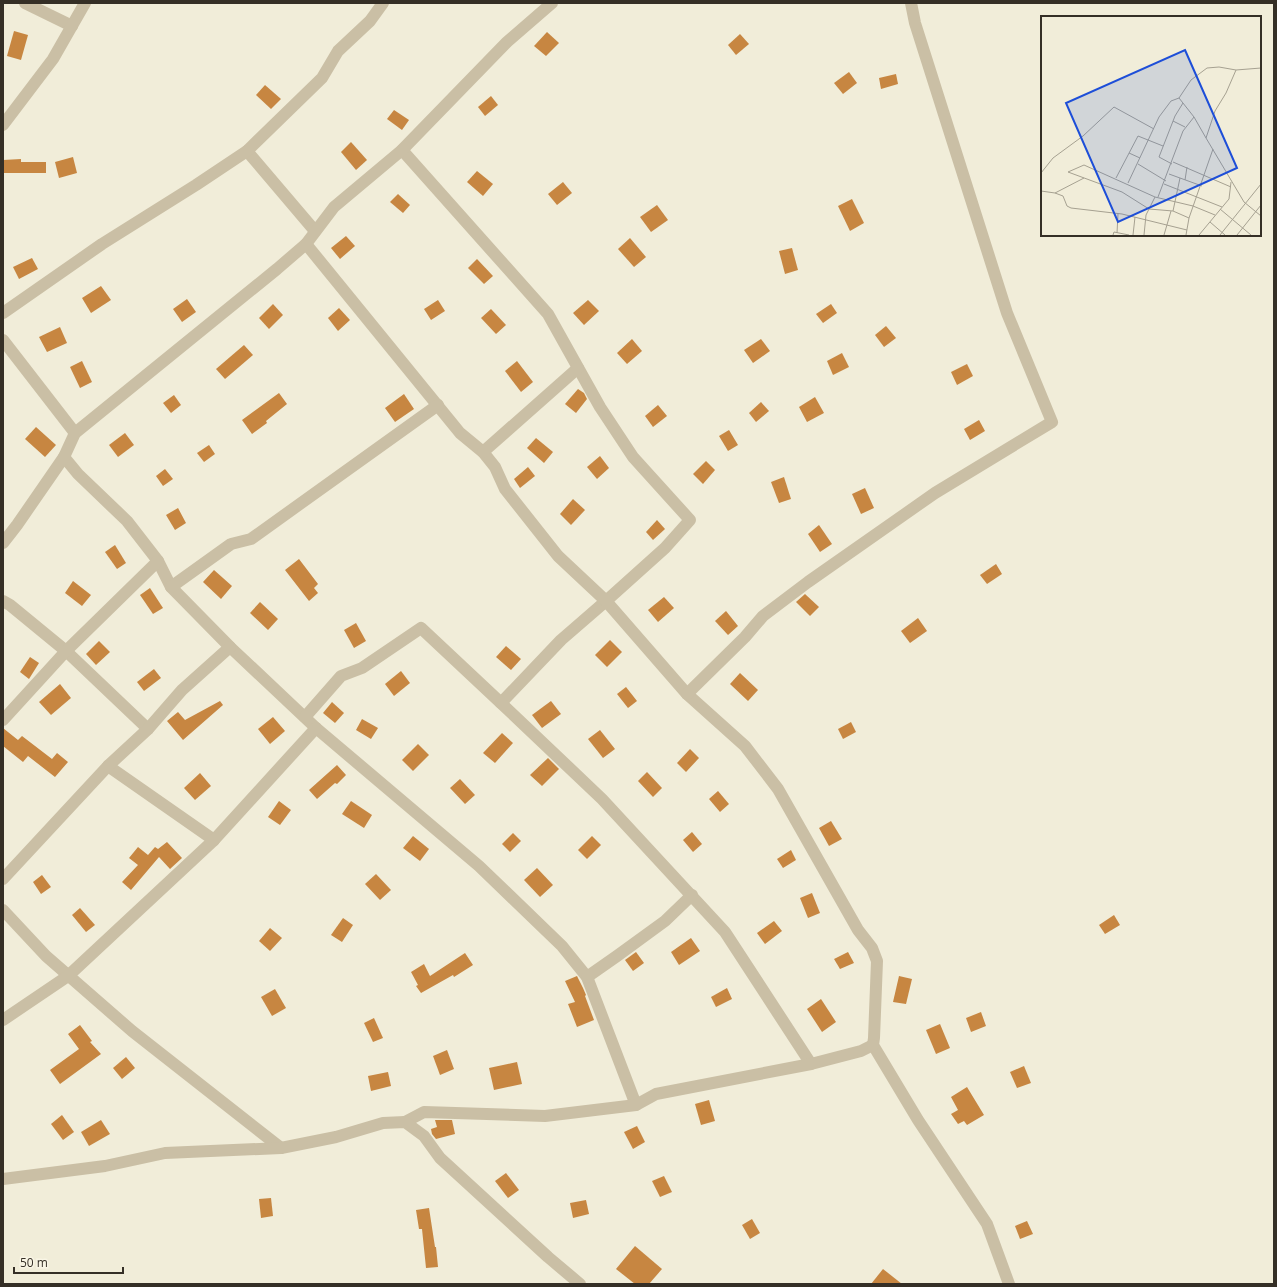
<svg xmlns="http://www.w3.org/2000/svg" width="1277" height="1287" font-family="'Open Sans',sans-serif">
<rect width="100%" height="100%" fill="#f1edd9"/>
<g fill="#c78641">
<polygon points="14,31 28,35 21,60 7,56"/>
<polygon points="547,32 559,43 546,56 534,46"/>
<polygon points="740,34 749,44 736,55 728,45"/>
<polygon points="849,72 857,83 843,94 834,83"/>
<polygon points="896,74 898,84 881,89 879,78"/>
<polygon points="265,85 281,99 271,109 256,95"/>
<polygon points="491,96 498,105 485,116 478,107"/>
<polygon points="394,110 409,120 402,130 387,119"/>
<polygon points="351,142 367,160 356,170 341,152"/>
<polygon points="73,157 77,173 59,178 55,162"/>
<polygon points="21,159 21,162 46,162 46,173 3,173 3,160"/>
<polygon points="477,171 493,184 483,196 467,182"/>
<polygon points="563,182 572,193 557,205 548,194"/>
<polygon points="398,194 410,205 403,213 390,202"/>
<polygon points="852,199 864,223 850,231 838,206"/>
<polygon points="657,205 668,220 651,232 640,217"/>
<polygon points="346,236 355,246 340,259 331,248"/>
<polygon points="630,238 646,257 634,267 618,249"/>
<polygon points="792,248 798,270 785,274 779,251"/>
<polygon points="32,258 38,269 19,279 13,267"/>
<polygon points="477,259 493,276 484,284 468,268"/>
<polygon points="101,286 111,300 91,313 82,298"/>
<polygon points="187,299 196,312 182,322 173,309"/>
<polygon points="438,300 445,311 431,320 424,309"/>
<polygon points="588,300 599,311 584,325 573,313"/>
<polygon points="273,304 283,315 269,329 259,318"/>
<polygon points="831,304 837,313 823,323 816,314"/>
<polygon points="339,308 350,320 338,331 328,318"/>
<polygon points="491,309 506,325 496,334 481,318"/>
<polygon points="886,326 896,338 884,347 875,335"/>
<polygon points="60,327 67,343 47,352 39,337"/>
<polygon points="632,339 642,351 627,364 617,353"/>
<polygon points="761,339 770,351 753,363 744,350"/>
<polygon points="244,345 253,355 225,379 216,369"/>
<polygon points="842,353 849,367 833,375 827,361"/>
<polygon points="82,361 92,382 80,388 70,367"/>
<polygon points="517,361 533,382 521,392 505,371"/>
<polygon points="967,364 973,376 957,385 951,372"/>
<polygon points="578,389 584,393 587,399 576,413 565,404"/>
<polygon points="279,393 287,404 266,421 267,423 252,434 242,420"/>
<polygon points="404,394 414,409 395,422 385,408"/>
<polygon points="174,395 181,405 171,413 163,403"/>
<polygon points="815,397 824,413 807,422 799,407"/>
<polygon points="761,402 769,411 756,422 749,413"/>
<polygon points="658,405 667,416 653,427 645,416"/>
<polygon points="979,420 985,431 970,440 964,429"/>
<polygon points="36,427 56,445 45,457 25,439"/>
<polygon points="729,430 738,445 728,451 719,436"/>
<polygon points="125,433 134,445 118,457 109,445"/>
<polygon points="536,438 553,452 544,463 527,448"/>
<polygon points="209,445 215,454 204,462 197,453"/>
<polygon points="600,456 609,468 597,479 587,467"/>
<polygon points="706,461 715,470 703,484 693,474"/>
<polygon points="528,467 535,476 520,488 514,479"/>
<polygon points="165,469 173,479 163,486 156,476"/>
<polygon points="784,477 791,499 779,503 771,482"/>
<polygon points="865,488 874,508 861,514 852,494"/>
<polygon points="573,499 585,510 571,525 560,514"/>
<polygon points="178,508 186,523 175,530 166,515"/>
<polygon points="657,520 665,529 653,540 646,532"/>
<polygon points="819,525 832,544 820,552 808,534"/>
<polygon points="115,545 126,563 117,569 105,552"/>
<polygon points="299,559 318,584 314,588 318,593 309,601 285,570"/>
<polygon points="996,564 1002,574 987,584 980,575"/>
<polygon points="214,570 232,586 221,599 203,582"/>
<polygon points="73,581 91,595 82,606 65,593"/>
<polygon points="150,588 163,608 153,614 140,595"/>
<polygon points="805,594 819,607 810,616 796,602"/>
<polygon points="664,597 674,608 658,622 648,610"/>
<polygon points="260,602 278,619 268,630 250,613"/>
<polygon points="726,611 738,626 728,635 715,621"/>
<polygon points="918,618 927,631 910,643 901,631"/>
<polygon points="356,623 366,641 354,648 344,630"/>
<polygon points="610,640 622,652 607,667 595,655"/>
<polygon points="99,641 110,652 96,665 86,654"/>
<polygon points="506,646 521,659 511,670 496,657"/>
<polygon points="30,657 39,663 29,679 20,672"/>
<polygon points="154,669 161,678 144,691 137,682"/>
<polygon points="401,671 410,683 394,696 385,684"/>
<polygon points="740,673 758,690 748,701 730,684"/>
<polygon points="60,684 71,698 51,715 39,702"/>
<polygon points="626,687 637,701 628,708 617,694"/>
<polygon points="220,701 223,705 183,740 167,721 178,712 185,720"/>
<polygon points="551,701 561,714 542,728 532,715"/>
<polygon points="332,702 344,713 335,723 323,713"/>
<polygon points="273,717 285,731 270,744 258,729"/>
<polygon points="362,719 378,728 371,739 356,730"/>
<polygon points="851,722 856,732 843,739 838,729"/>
<polygon points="3,728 18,740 22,736 52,759 57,753 68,762 55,777 28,756 23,762 3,746"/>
<polygon points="600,730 615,749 603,758 588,739"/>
<polygon points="502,733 513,743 495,763 483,753"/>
<polygon points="418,744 429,755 413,771 402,760"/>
<polygon points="690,749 699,758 686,772 677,763"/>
<polygon points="548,758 559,769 542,786 530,775"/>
<polygon points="337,765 346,775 337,784 335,783 317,799 309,790"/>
<polygon points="647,772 662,788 653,797 638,781"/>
<polygon points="200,773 211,786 195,800 184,788"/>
<polygon points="460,779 475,795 465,804 450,788"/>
<polygon points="718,791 729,804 720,812 709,799"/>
<polygon points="279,801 291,810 280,825 268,817"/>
<polygon points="351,801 372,815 364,828 342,814"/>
<polygon points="831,821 842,839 829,846 819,828"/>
<polygon points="692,832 702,844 693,852 683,840"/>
<polygon points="513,833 521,841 510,852 502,844"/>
<polygon points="413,836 429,849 420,861 403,848"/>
<polygon points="592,836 601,845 587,859 578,850"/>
<polygon points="167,842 182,858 170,869 159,857 131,890 122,882 138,865 129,858 138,847 148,855 155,847 158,849"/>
<polygon points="791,850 796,860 783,868 777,859"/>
<polygon points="537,868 553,885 540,897 524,880"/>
<polygon points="376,874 391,890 380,900 365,884"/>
<polygon points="42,875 51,887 41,894 33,882"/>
<polygon points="812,893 820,913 808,918 800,898"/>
<polygon points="80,908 95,925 86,932 72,915"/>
<polygon points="1114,915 1120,925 1105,934 1099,925"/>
<polygon points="343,918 353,925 342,942 331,935"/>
<polygon points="774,921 782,931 765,944 757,933"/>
<polygon points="270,928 282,938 270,951 259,941"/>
<polygon points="691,938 700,951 679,965 671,952"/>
<polygon points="636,952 644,963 633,971 625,960"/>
<polygon points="848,952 854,963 840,969 834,959"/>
<polygon points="465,953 473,965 454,977 453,975 421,993 416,986 418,985 411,972 424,964 430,976"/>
<polygon points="577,976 583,988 586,995 585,996 594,1020 577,1027 568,1004 575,1002 565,981"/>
<polygon points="899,976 912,979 906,1004 893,1002"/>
<polygon points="727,988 732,999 716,1007 711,997"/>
<polygon points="275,989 286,1008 272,1016 261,997"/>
<polygon points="821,999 836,1022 822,1032 807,1009"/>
<polygon points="981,1012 986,1026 971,1032 966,1018"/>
<polygon points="374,1018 383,1038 373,1042 364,1023"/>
<polygon points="940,1024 950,1048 936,1054 926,1030"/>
<polygon points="80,1025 92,1041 90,1042 101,1054 60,1084 50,1070 79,1049 68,1034"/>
<polygon points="447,1050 454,1069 440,1075 433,1056"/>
<polygon points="126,1057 135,1068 122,1079 113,1068"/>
<polygon points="517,1062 522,1084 494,1090 489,1068"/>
<polygon points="1024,1066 1031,1083 1017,1088 1010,1072"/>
<polygon points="388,1072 391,1086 371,1091 368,1076"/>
<polygon points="967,1087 984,1115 967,1125 964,1121 958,1124 951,1114 958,1110 951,1097"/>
<polygon points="709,1100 715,1121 701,1125 695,1104"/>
<polygon points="62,1115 74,1132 63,1140 51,1124"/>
<polygon points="101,1120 110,1134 89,1146 81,1132"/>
<polygon points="435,1120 452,1120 455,1134 436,1139 432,1134 431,1129 437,1127"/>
<polygon points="637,1126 645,1142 633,1149 624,1132"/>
<polygon points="506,1173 519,1190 508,1198 495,1181"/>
<polygon points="664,1176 672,1192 660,1197 652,1181"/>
<polygon points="271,1198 273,1216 261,1218 259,1199"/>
<polygon points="586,1200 589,1214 573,1218 570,1203"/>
<polygon points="429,1208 435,1247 436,1247 438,1267 426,1268 422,1229 419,1229 416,1210"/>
<polygon points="752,1219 760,1233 750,1239 742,1225"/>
<polygon points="1027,1221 1033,1234 1020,1239 1015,1226"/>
<polygon points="635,1246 662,1269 649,1284 635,1284 616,1269"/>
<polygon points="883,1269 902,1284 871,1284"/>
</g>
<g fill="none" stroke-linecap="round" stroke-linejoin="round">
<g stroke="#cabfa5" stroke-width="12">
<polyline points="25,3 72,26"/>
<polyline points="3,125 53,59 85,3"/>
<polyline points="402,150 548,314 600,407 633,457 690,520 665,548 606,601 561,640 501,703"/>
<polyline points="247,151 315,231"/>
<polyline points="306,244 460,433 483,452 495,467 505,489 558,556 606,601 687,694 745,746 778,789 858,930 872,948 877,961 874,1038 873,1045 918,1120 987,1224 1009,1284"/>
<polyline points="3,313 102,244 196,185 247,151 322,78 338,51 370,21 383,3"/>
<polyline points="3,340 75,433"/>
<polyline points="483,452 578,368"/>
<polyline points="64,457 78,474 127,521 158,561 171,587 230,647 316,728 479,866 562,946 587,977 636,1105"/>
<polyline points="3,543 17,525 64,457 75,433 277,269 306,244 334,207 402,150 507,42 552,3"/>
<polyline points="171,587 231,544 251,539 438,405"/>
<polyline points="3,601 10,605 66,651 148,729"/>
<polyline points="687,694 745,637 763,616 808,582 935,493 1052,422 1007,313 915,23 911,3"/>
<polyline points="305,717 341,676 362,668 421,628 501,703 602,799 725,932 811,1064"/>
<polyline points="3,720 66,651 158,561"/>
<polyline points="108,766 214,840"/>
<polyline points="3,879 108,766 148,729 182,690 230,647"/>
<polyline points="3,910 46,956 132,1031 281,1148"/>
<polyline points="587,977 617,956 665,921 692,895"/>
<polyline points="3,1020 68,976 214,840 316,728"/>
<polyline points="405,1122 424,1112 545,1116 636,1105 656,1094 811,1064 861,1051 873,1045"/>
<polyline points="3,1179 105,1166 165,1153 281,1148 336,1137 383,1123 405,1122 424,1136 440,1158 548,1257 580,1284"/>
</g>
</g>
<g transform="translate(1041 16)">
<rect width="220" height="220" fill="#f1edd9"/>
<path fill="none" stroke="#a6a191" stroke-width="1" d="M 220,52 L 195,54 L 185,77 L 174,95 L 165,122 L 203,186 L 220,200M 138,82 L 153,101 L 165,122M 132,105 L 144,111M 88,137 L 99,142M 132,146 L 190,171M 97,148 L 125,165M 131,148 L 118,141 L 134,100 L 142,87M 27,156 L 43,149 L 114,181 L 152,190 L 174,199M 27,156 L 81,176 L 108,193 L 132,195 L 148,202M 0,157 L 12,142 L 42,120 L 73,91 L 113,113M 128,158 L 161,170M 75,162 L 97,120 L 122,130M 144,164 L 146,151M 87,167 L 118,101 L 130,85 L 138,82 L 150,64 L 166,52 L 178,51 L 195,54M 123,168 L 181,191M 0,175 L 14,177 L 43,162M 14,177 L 22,180 L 26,190 L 30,192 L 81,198 L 146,214M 117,181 L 142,115 L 153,101M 179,193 L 210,219M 132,195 L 139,162M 169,206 L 184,219M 76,217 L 77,198M 72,219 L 73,216 L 88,219M 92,219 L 94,201M 103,219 L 105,199 L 114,181M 123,219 L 130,195M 145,219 L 148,202 L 172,133M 158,219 L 188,183 L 190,166M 179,219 L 220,168M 196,219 L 220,189"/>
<path fill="#1d4ed8" fill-opacity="0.15" stroke="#1d4ed8" stroke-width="2" d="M 144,34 L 196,152 L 77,206 L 25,87 Z"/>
<rect width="220" height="220" fill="none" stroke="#352f26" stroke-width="2"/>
</g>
<rect width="1277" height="1287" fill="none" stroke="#352f26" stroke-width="8"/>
<path d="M14 1267v6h109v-6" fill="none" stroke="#352f26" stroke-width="2"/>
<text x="20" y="1267" font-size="12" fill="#352f26" stroke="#f9f5e5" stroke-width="3" paint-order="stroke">50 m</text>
</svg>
